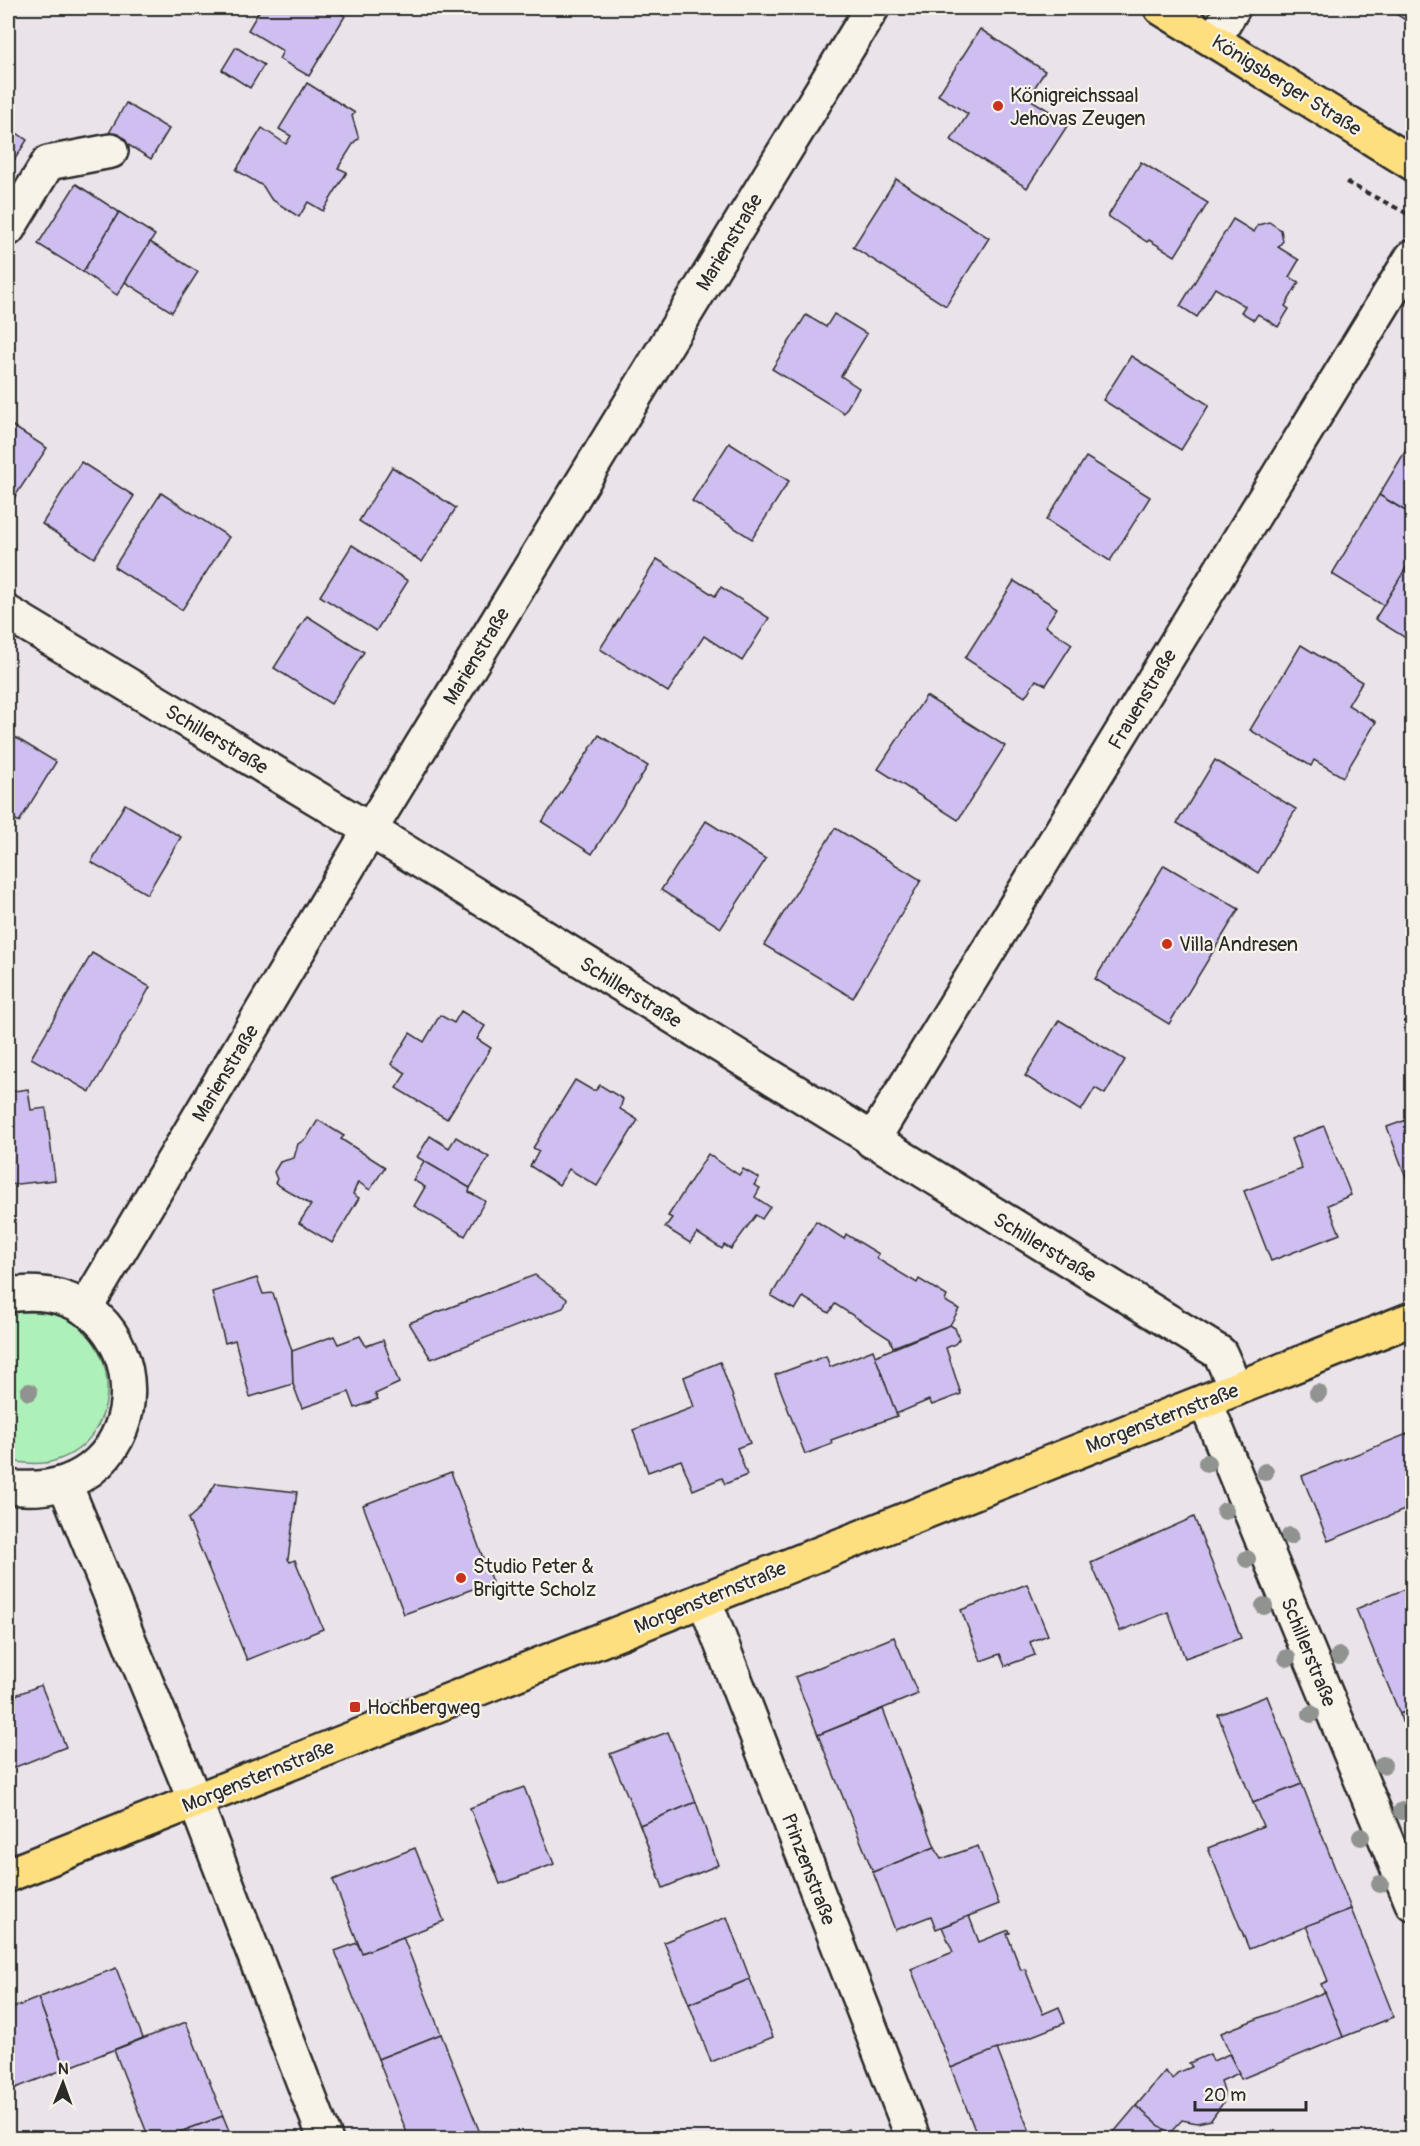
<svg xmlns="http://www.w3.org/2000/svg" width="1420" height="2146" font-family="Pangolin,sans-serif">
<rect width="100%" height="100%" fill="#ebe3ea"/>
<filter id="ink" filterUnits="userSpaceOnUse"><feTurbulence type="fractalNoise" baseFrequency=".0167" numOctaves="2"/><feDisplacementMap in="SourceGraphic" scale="12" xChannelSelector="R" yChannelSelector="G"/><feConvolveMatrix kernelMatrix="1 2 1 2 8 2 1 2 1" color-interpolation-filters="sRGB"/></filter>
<g filter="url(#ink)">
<path fill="#aef0b9" stroke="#6c8e72" stroke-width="1.5" d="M 18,1312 C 35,1312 51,1311 67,1319 C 125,1348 119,1440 57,1460 C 40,1466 24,1463 8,1461 L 8,1316 Z"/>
<g fill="#cfbff0" stroke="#2b2b2b" stroke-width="1.5">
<polygon points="261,8 332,8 345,16 309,76 279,59 283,51 248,30"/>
<polygon points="1386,8 1412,8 1412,24"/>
<polygon points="980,29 1045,71 1028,98 1069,123 1027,188 951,140 968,114 938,95"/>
<polygon points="236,47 264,65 250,88 222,70"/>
<polygon points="307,83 355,113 352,116 359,139 355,141 338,168 347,172 323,211 308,202 299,217 271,199 263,186 236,170 262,128 286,144 291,136 279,129"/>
<polygon points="126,103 169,129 151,159 109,133"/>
<polygon points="8,127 27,140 8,170"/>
<polygon points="1141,162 1208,203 1175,256 1149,240 1147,242 1108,216"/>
<polygon points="896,179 989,238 946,306 853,247"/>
<polygon points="76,184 119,212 83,272 38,244"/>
<polygon points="119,212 155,235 117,295 83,272"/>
<polygon points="1233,219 1254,232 1258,225 1269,222 1281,230 1283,241 1278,247 1299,260 1289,277 1299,282 1285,306 1289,309 1278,327 1258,314 1254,320 1241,312 1245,306 1215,288 1197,317 1180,306"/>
<polygon points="150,242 198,272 172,312 125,282"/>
<polygon points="834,314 867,334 841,376 859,388 844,413 772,369 806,315 826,327"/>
<polygon points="1131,356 1209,405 1181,450 1103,400"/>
<polygon points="8,423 47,448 10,504 8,502"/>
<polygon points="1412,440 1412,515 1379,495"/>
<polygon points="729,443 789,481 752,539 692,501"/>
<polygon points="1086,457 1150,497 1110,561 1046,520"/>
<polygon points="81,462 134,496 94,558 42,524"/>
<polygon points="392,467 456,508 422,562 359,521"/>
<polygon points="161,493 229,537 182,610 114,567"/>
<polygon points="1379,495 1412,515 1412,557 1384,606 1332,574"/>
<polygon points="352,545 408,581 376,631 320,596"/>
<polygon points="657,559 715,596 721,587 769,618 742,661 704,636 668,692 600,649"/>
<polygon points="1406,568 1412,572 1412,642 1375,619"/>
<polygon points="1014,581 1057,608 1045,626 1072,644 1046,685 1036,680 1025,697 965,658"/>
<polygon points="307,616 364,652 331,704 274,668"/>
<polygon points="1301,645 1362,682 1348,705 1376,722 1343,777 1314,760 1311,766 1250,730"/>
<polygon points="926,696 1005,746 958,820 878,769"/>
<polygon points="8,733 56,762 19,822 8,815"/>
<polygon points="599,735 648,766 592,854 542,822"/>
<polygon points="1215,760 1296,809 1258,873 1177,823"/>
<polygon points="125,804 181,837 147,894 91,862"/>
<polygon points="706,821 766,859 721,928 661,890"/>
<polygon points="835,828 921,880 853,998 764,945"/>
<polygon points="1164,865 1239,909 1169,1024 1095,979"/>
<polygon points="92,953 150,987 90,1092 31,1058"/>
<polygon points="461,1011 485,1026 477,1039 491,1048 447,1119 396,1088 406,1073 391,1064 410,1033 424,1042 440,1015 454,1023"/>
<polygon points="1059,1020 1125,1060 1105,1094 1095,1088 1081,1111 1025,1076"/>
<polygon points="575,1080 592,1090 596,1090 600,1085 623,1099 620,1109 638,1120 597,1186 569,1169 559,1185 530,1166 539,1151 533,1148"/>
<polygon points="28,1089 31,1110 46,1108 55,1180 8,1185 8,1092"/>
<polygon points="1412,1118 1412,1178 1407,1180 1387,1127"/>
<polygon points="318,1120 344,1136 341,1139 385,1167 370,1190 358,1182 353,1194 359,1198 332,1243 299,1223 311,1205 275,1183 277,1179 274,1172 280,1162 294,1158 298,1144 307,1138"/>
<polygon points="1324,1126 1351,1195 1328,1205 1340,1234 1271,1261 1244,1191 1302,1169 1291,1139"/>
<polygon points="430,1136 449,1148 456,1137 489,1157 470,1188 417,1157"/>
<polygon points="708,1154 739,1175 743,1169 759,1178 754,1185 760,1188 755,1197 770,1207 762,1219 756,1215 731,1249 724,1245 722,1249 697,1233 690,1243 665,1227 672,1218 668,1216"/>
<polygon points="424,1161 470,1188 469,1192 485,1201 465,1236 414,1206 425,1187 413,1180"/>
<polygon points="816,1221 844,1239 846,1234 879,1254 876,1258 917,1283 919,1279 947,1296 945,1301 959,1309 950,1325 893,1347 890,1339 835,1304 829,1313 803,1297 795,1310 771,1296"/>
<polygon points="535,1275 567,1299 563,1308 431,1359 409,1323"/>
<polygon points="257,1278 263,1294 273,1293 292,1351 293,1384 250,1397 235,1340 225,1343 212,1292"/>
<polygon points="950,1325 955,1328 959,1339 955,1344 946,1348 961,1394 932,1405 929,1400 896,1414 875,1356"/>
<polygon points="334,1336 338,1344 360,1336 366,1346 383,1340 399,1383 375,1394 378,1399 355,1408 349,1392 302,1408 293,1384 292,1351"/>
<polygon points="873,1350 897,1416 831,1440 832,1444 805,1454 775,1375 826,1356 830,1367"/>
<polygon points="720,1362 750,1443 737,1448 747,1475 725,1484 722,1478 693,1490 681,1460 648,1472 633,1430 694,1407 684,1377"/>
<polygon points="1412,1432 1412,1507 1328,1541 1302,1476"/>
<polygon points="451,1472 492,1582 404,1614 363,1505"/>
<polygon points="216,1483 297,1492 288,1559 290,1562 295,1560 323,1629 247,1660 188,1519 200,1508"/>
<polygon points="1194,1517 1241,1638 1185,1658 1168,1612 1120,1631 1091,1563"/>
<polygon points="1027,1584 1048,1635 1030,1642 1035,1655 1005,1666 1000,1654 981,1661 961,1610"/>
<polygon points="1410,1587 1412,1709 1400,1714 1356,1609"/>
<polygon points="894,1637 918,1694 818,1735 795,1677"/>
<polygon points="41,1685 66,1747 8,1770 8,1698"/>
<polygon points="1267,1696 1302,1784 1253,1803 1218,1715"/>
<polygon points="883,1709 935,1847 873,1872 818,1735"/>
<polygon points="1412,1709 1412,1726 1410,1719 1402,1722 1400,1714"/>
<polygon points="668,1732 696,1802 640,1825 610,1754"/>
<polygon points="1302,1784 1351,1909 1249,1949 1208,1848 1263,1826 1253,1803"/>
<polygon points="524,1787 554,1864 500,1884 470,1808"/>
<polygon points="696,1802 718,1865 663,1888 640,1825"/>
<polygon points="978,1846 999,1904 936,1929 931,1916 895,1930 873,1872 935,1847 941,1859"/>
<polygon points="415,1848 444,1921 362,1953 333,1880"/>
<polygon points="1351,1909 1394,2017 1343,2037 1321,1984 1328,1981 1306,1926"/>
<polygon points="969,1916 979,1942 1009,1930 1010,1933 1007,1934 1021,1970 1025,1969 1043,2014 1059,2007 1065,2023 951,2068 911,1969 953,1952 942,1927"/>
<polygon points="727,1917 750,1979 689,2004 664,1942"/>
<polygon points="403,1937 441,2034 378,2059 335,1951 357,1943 362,1953"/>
<polygon points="116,1968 143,2038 65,2069 38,1998"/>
<polygon points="750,1979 773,2037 711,2062 689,2004"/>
<polygon points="1325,1992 1343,2037 1241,2079 1221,2033"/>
<polygon points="38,1998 65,2069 8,2091 8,2010"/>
<polygon points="186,2022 223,2116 164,2138 149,2138 114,2050"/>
<polygon points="441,2034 482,2138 409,2138 378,2059"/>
<polygon points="997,2049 1032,2138 978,2138 951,2068"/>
<polygon points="1210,2054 1213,2061 1229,2054 1239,2073 1221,2081 1224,2092 1223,2103 1211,2120 1197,2123 1182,2120 1169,2134 1136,2106 1165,2071 1173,2079 1177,2073 1192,2067 1189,2063"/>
<polygon points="1136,2106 1169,2134 1174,2138 1109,2138"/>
<polygon points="223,2116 232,2138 164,2138"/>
<polygon points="848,2129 852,2138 823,2138"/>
</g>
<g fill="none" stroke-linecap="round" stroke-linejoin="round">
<defs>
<g id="minor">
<polyline points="1214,40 1233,8"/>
<polyline points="8,229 48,163 111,151"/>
<polyline points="8,613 370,830 1220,1353 1236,1389"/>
<polyline points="872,1141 1412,257"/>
<path d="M 8,1295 C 165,1271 170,1508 8,1487"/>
<polyline points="85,1309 370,830 872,8"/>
<polyline points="1205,1401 1412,1903"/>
<polyline points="65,1484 195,1801 325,2138"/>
<polyline points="704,1599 913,2138"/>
</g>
<g id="major">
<polyline points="1161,8 1412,163"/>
<polyline points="8,1875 1412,1319"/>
</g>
</defs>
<use href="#minor" stroke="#2b2b2b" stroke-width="38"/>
<use href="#major" stroke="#2b2b2b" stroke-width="38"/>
<polyline stroke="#2b2b2b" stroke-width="4" stroke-dasharray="6 4.5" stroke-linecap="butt" points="1346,182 1412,216"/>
<use href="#minor" stroke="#f7f3e8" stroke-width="33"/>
<use href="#major" stroke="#fedf80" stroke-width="33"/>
</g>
<g fill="#909390">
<circle cx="29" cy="1392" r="9"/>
<circle cx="1318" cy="1393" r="9"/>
<circle cx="1207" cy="1463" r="9"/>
<circle cx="1265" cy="1472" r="9"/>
<circle cx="1225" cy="1511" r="9"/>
<circle cx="1290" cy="1536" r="9"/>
<circle cx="1247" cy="1559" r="9"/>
<circle cx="1264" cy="1606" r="9"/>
<circle cx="1339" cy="1656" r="9"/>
<circle cx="1287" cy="1658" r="9"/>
<circle cx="1311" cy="1714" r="9"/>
<circle cx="1383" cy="1765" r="9"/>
<circle cx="1402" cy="1811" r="9"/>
<circle cx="1361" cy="1837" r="9"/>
<circle cx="1380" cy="1884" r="9"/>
</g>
</g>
<g fill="#c8321e" stroke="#f7f3e8" stroke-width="2">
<circle cx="998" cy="106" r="6"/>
<circle cx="1167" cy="944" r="6"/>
<circle cx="461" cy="1578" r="6"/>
<rect x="349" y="1701" width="12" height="12" rx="3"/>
</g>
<g text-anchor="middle" stroke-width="4.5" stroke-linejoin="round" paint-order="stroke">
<g font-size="20" fill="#2b2b2b" stroke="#f7f3e8">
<text transform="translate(1287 85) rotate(32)" y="7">Königsberger Straße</text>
<text transform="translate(729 242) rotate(-59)" y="7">Marienstraße</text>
<text transform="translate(476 656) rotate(-59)" y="7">Marienstraße</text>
<text transform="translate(1142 699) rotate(-59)" y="7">Frauenstraße</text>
<text transform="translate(217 739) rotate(31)" y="7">Schillerstraße</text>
<text transform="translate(631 992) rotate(32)" y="7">Schillerstraße</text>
<text transform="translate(225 1073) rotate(-59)" y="7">Marienstraße</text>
<text transform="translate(1045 1247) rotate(31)" y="7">Schillerstraße</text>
<text transform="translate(1162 1418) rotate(-21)" y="7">Morgensternstraße</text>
<text transform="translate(710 1597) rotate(-22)" y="7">Morgensternstraße</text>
<text transform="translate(1309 1652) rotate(68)" y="7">Schillerstraße</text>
<text transform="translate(258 1776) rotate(-22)" y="7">Morgensternstraße</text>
<text transform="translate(809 1869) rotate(69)" y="7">Prinzenstraße</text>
</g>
<g font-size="20" fill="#2b2b2b" stroke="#f7f3e8" text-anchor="start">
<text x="1010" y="102">Königreichssaal<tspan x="1010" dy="23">Jehovas Zeugen</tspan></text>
<text x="1179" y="951">Villa Andresen</text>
<text x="473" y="1573">Studio Peter &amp;<tspan x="473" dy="23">Brigitte Scholz</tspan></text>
<text x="367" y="1714">Hochbergweg</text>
</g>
</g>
<rect width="1420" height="2146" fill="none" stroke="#f7f3e8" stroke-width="30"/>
<rect x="15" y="15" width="1390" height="2116" fill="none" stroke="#2b2b2b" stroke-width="2" filter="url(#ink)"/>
<g transform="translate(63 2083) rotate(1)" stroke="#f7f3e8" stroke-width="4.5" paint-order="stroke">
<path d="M0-4.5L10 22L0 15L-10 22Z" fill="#2b2b2b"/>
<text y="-9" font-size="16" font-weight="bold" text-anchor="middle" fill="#2b2b2b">N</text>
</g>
<path d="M1195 2101v9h111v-9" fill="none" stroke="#2b2b2b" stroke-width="3"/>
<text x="1204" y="2101" font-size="18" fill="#2b2b2b" stroke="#f7f3e8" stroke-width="4.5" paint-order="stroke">20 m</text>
</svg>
